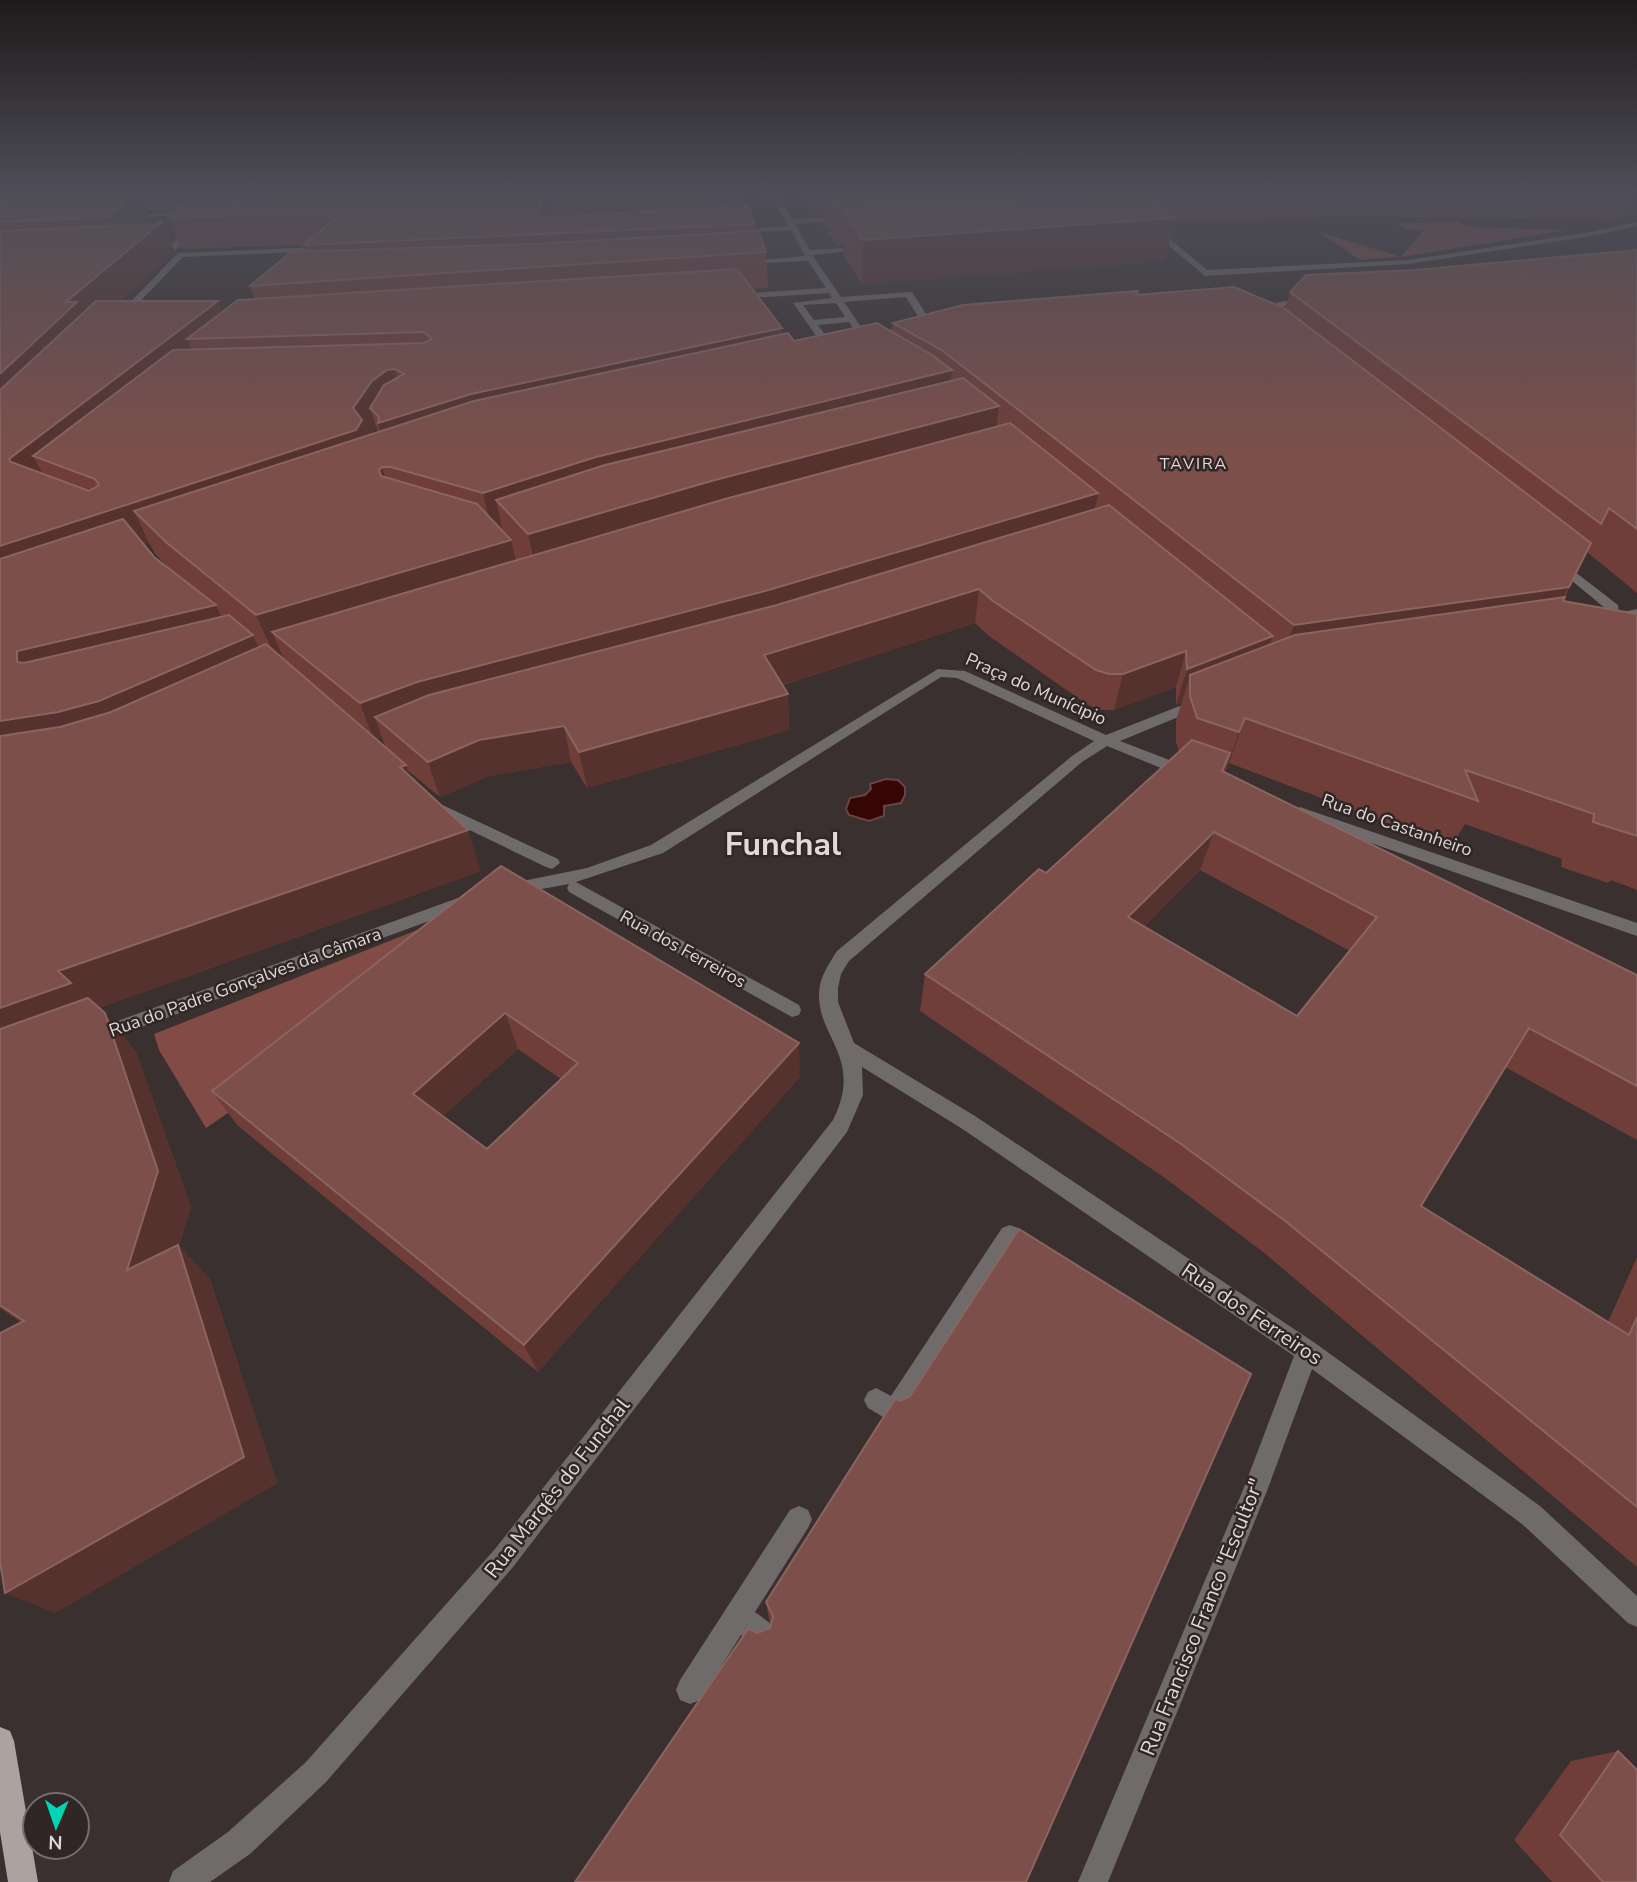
<svg xmlns="http://www.w3.org/2000/svg" width="1637" height="1882" font-family="'Nunito Sans',sans-serif">
<rect width="100%" height="100%" fill="#39302f"/>
<g fill="#824b45">
<polygon points="1459,221 1468,227 1567,230 1401,257 1360,260 1319,232 1401,257 1424,230 1404,229 1398,224"/>
<polygon points="435,923 266,1087 206,1128 159,1050 154,1034"/>
</g>
<polygon fill="#360605" stroke="#684544" stroke-width="2" points="886,779 898,780 905,787 905,795 901,803 884,806 884,816 869,821 849,815 846,809 850,798 865,795 871,789 870,784"/>
<g fill="none" stroke-linecap="round" stroke-linejoin="round">
<g fill="#706b6b" fill-rule="evenodd">
<path d="M 769,192 L 777,192 L 792,219 L 848,216 L 845,220 L 795,224 L 810,250 L 866,247 L 870,249 L 812,255 L 841,297 L 912,292 L 935,328 L 933,330 L 897,334 L 830,356 L 823,352 L 824,347 L 793,303 L 832,298 L 829,293 L 733,299 L 732,297 L 736,294 L 826,288 L 808,261 L 744,264 L 740,262 L 805,256 L 791,230 L 732,233 L 728,231 L 788,226 ZM 906,297 L 924,326 L 896,328 L 868,337 L 844,302 ZM 836,303 L 845,317 L 814,320 L 803,305 ZM 849,322 L 861,340 L 832,349 L 834,347 L 818,325 Z"/>
<polygon points="188,211 203,218 175,251 152,254 149,250 169,247 194,219 187,215 126,218 122,216"/>
<polygon points="1637,222 1637,226 1591,236 1408,264 1205,276 1149,229 1156,227 1207,270 1408,260 1591,232"/>
<polygon points="321,247 324,251 183,257 123,319 116,317 178,253"/>
<polygon points="1310,297 1313,298 1313,302 1284,306 1256,317 1252,314 1279,302"/>
<polygon points="1557,558 1618,605 1619,613 1637,609 1637,617 1604,622 1602,619 1606,609 1553,565 1553,559"/>
<path d="M 938,669 L 965,671 L 1106,735 L 1195,700 L 1205,700 L 1205,706 L 1120,741 L 1193,769 L 1196,773 L 1188,778 L 1183,777 L 1107,746 L 1082,762 L 849,961 L 841,974 L 838,988 L 838,1002 L 854,1043 L 975,1116 L 1315,1343 L 1540,1506 L 1637,1596 L 1637,1627 L 1628,1623 L 1522,1524 L 1312,1369 L 1267,1491 L 1108,1882 L 1078,1882 L 1243,1490 L 1294,1356 L 961,1128 L 862,1067 L 863,1095 L 847,1132 L 513,1567 L 326,1782 L 250,1854 L 210,1882 L 169,1882 L 173,1871 L 228,1832 L 306,1762 L 495,1549 L 833,1120 C 866,1054 811,1035 820,985 C 823,972 830,962 837,951 L 1072,756 L 1094,741 L 957,678 L 941,677 L 663,853 L 576,882 L 799,1005 L 801,1010 L 799,1015 L 792,1017 L 569,892 L 567,888 L 569,884 L 509,895 L 503,893 L 501,889 L 503,885 L 587,868 L 651,845 Z"/>
<polygon points="436,802 558,859 560,863 552,869 546,867 430,811 428,807 430,803"/>
<polygon points="1300,807 1637,923 1637,936 1294,816 1292,812"/>
<polygon points="469,894 477,900 475,904 101,1042 94,1045 87,1042 85,1037 87,1032"/>
<polygon points="1010,1225 1018,1228 1021,1235 1018,1242 903,1420 895,1424 868,1408 864,1400 868,1392 876,1388 891,1396 1002,1228"/>
<polygon points="799,1506 808,1510 812,1519 808,1528 755,1612 770,1623 773,1633 770,1643 760,1646 741,1635 700,1700 690,1704 680,1700 676,1690 680,1680 790,1510"/>
</g>
<polygon fill="#aca3a1" fill-rule="evenodd" points="0,1727 10,1731 14,1741 38,1882 8,1882 0,1832"/>
</g>
<g fill="#703e39" fill-rule="evenodd">
<path d="M 0,192 L 742,192 L 744,205 L 755,224 L 755,232 L 766,252 L 768,288 L 752,289 L 782,328 L 782,334 L 794,341 L 892,332 L 893,323 L 1138,294 L 1285,308 L 1290,292 L 1415,270 L 1637,250 L 1637,593 L 1587,552 L 1563,601 L 1637,614 L 1637,890 L 1611,880 L 1608,883 L 1561,867 L 1562,859 L 1465,824 L 1451,847 L 1229,763 L 1225,772 L 1637,975 L 1637,1140 L 1505,1067 L 1421,1206 L 1608,1322 L 1637,1257 L 1637,1567 L 1263,1252 L 1165,1178 L 920,1011 L 925,974 L 1046,873 L 1179,752 L 1176,742 L 1176,720 L 1182,702 L 1176,705 L 1176,687 L 1114,710 L 1100,710 L 1088,705 L 989,636 L 975,623 L 783,685 L 788,694 L 789,730 L 587,788 L 571,762 L 489,776 L 440,797 L 407,770 L 410,776 L 481,871 L 99,1008 L 136,1052 L 191,1207 L 179,1246 L 210,1279 L 277,1483 L 55,1613 L 21,1322 L 0,1308 ZM 188,198 L 190,204 L 183,204 ZM 177,209 L 169,218 L 181,249 L 304,245 L 306,251 L 250,286 L 255,299 L 222,312 L 120,301 L 175,252 L 163,221 L 153,224 L 146,224 L 150,220 L 146,210 ZM 553,209 L 555,217 L 551,218 ZM 376,427 L 378,432 L 372,434 ZM 149,543 L 155,554 L 169,568 L 154,557 L 144,544 ZM 382,738 L 386,748 L 377,740 ZM 1200,870 L 1350,951 L 1297,1016 L 1144,927 Z"/>
<polygon points="802,192 1130,192 1130,193 1150,198 1151,192 1637,192 1637,216 1621,219 1320,216 1320,218 1174,220 1165,261 862,284 843,255 843,245 837,246 823,225 823,214 817,215"/>
<path d="M 501,866 L 800,1077 L 538,1372 L 237,1125 L 212,1091 ZM 518,1049 L 561,1079 L 487,1149 L 443,1116 Z"/>
<polygon points="1251,1374 582,1871 757,1633 770,1628 771,1623 769,1619 766,1602 900,1401"/>
<polygon points="1618,1751 1637,1882 1552,1882 1514,1840 1571,1761"/>
</g>
<g fill="#55322e">
<polygon points="135,192 139,192 150,220 123,248 110,217"/>
<polygon points="173,192 186,192 188,198 179,208"/>
<polygon points="545,192 561,192 553,206 553,209 546,234 537,215"/>
<polygon points="1634,192 1637,192 1637,216 1621,219"/>
<polygon points="1174,218 1165,261 862,284 863,240"/>
<polygon points="163,221 175,252 90,329 0,430 0,374 66,302"/>
<polygon points="218,301 230,335 187,339 197,362 33,456 48,483 30,498 9,459"/>
<polygon points="782,328 783,363 389,461 378,423 471,394"/>
<polygon points="395,369 405,405 379,417 370,408 376,427 368,439 134,511 149,543 0,594 0,546 353,408 372,381 387,370"/>
<polygon points="952,370 948,410 496,500 503,532 493,535 483,493 596,457"/>
<polygon points="999,406 994,448 538,579 528,534 715,480"/>
<polygon points="382,467 395,509 392,512 379,470"/>
<polygon points="1098,493 1091,529 375,717 382,738 374,741 360,703 417,682"/>
<polygon points="511,540 521,584 272,632 283,657 276,659 256,615"/>
<polygon points="1569,587 1547,626 1279,665 1294,625"/>
<polygon points="979,589 975,623 766,690 764,655"/>
<polygon points="216,605 233,643 253,635 271,675 0,767 0,721 43,691 17,662 17,651"/>
<polygon points="1273,636 1260,671 1190,675 1182,702 1176,705 1187,669"/>
<polygon points="1186,651 1176,687 1114,710 1123,674"/>
<polygon points="788,694 789,730 587,788 579,752"/>
<polygon points="1245,718 1229,763 1223,777 1239,732"/>
<polygon points="564,726 571,762 489,776 440,797 428,762 479,740"/>
<polygon points="406,765 421,806 400,767"/>
<polygon points="468,830 481,871 93,1010 0,1061 0,1008 58,971"/>
<polygon points="1214,832 1200,870 1116,955 1128,917"/>
<polygon points="105,1013 136,1052 191,1207 179,1246 210,1279 277,1483 55,1613 5,1593"/>
<polygon points="505,1013 518,1049 430,1128 413,1094"/>
<polygon points="799,1043 800,1077 538,1372 524,1345"/>
</g>
<g fill="#7c4f4a" stroke="#8b6460" stroke-width="2" fill-rule="evenodd">
<polygon points="69,192 135,192 110,217 0,222 0,194"/>
<polygon points="191,192 545,192 537,215 544,218 747,205 755,224 304,245 338,216 317,216 315,213 169,218 181,204 259,203 266,199 259,194 189,195"/>
<polygon points="558,192 742,192 743,195 553,206"/>
<polygon points="825,192 1117,192 837,210"/>
<polygon points="1142,192 1174,218 863,240 844,212"/>
<polygon points="163,221 66,302 77,302 0,374 0,231 153,224"/>
<polygon points="759,231 766,252 250,286 291,252 533,244"/>
<polygon points="1637,250 1637,529 1609,508 1601,524 1290,292 1306,275 1415,270"/>
<polygon points="737,269 782,328 471,394 378,423 379,417 370,408 384,385 404,374 395,369 387,370 372,381 353,408 362,420 356,430 0,546 0,390 96,301 218,301 9,459 11,462 89,491 99,485 95,479 33,456 173,350 424,343 432,339 424,332 187,339 238,300"/>
<polygon points="1234,287 1279,306 1280,305 1591,543 1569,587 1294,625 943,351 893,323 963,305 1138,291 1136,295"/>
<polygon points="877,323 932,355 952,370 596,457 483,493 391,467 382,467 379,470 381,476 477,504 511,540 256,615 167,543 134,511 474,401 788,333 794,341"/>
<polygon points="963,378 999,406 715,480 528,534 496,500 605,465"/>
<polygon points="1010,423 1098,493 765,591 417,682 360,703 272,632 725,499"/>
<polygon points="1109,505 1273,636 1187,669 1186,651 1123,674 1109,674 1096,670 993,601 979,589 764,655 788,694 579,752 564,726 479,740 428,762 375,717 429,695 777,605"/>
<polygon points="123,519 154,557 216,605 17,651 17,662 24,663 229,615 253,635 99,701 58,712 0,721 0,559"/>
<polygon points="1565,597 1563,601 1637,614 1637,836 1593,822 1594,814 1465,770 1478,801 1245,718 1239,732 1197,718 1190,696 1190,675 1295,635"/>
<polygon points="266,644 406,765 400,767 468,830 58,971 71,983 0,1008 0,736 60,727 111,712"/>
<path d="M 1192,740 L 1230,753 L 1222,771 L 1637,975 L 1637,1086 L 1529,1028 L 1421,1206 L 1629,1335 L 1637,1317 L 1637,1507 L 1284,1220 L 1181,1144 L 925,974 L 1039,869 L 1046,873 ZM 1214,832 L 1377,917 L 1297,1016 L 1128,917 Z"/>
<path d="M 501,866 L 799,1043 L 524,1345 L 212,1091 ZM 505,1013 L 578,1063 L 487,1149 L 413,1094 Z"/>
<polygon points="88,998 105,1013 158,1171 127,1270 178,1245 244,1457 5,1593 0,1562 0,1333 24,1321 0,1305 0,1029"/>
<polygon points="1019,1229 1251,1374 1026,1882 575,1882 748,1629 757,1633 770,1628 773,1616 766,1602 895,1399 900,1401 910,1396"/>
<polygon points="1618,1751 1637,1770 1637,1882 1603,1882 1560,1835"/>
</g>
<linearGradient id="sky" x2="0" y2="1"><stop stop-color="#1f1a1a"/><stop offset="0.42" stop-color="#4e4e58"/><stop offset="1" stop-color="#4e4e58" stop-opacity="0"/></linearGradient>
<rect width="1637" height="455" fill="url(#sky)"/>
<g text-anchor="middle" stroke-width="5" stroke-linejoin="round" paint-order="stroke">
<g font-size="16" letter-spacing="2" fill="#e5d9d7" stroke="#2f2625">
<text x="1194" y="469">TAVIRA</text>
</g>
<g font-size="18" fill="#ddd7d6" stroke="#2f2625">
<text transform="translate(1036 689) rotate(24)" y="6">Praça do Munícipio</text>
<text transform="translate(1397 825) rotate(19)" y="6">Rua do Castanheiro</text>
<text transform="translate(683 949) rotate(29)" y="6">Rua dos Ferreiros</text>
<text transform="translate(245 982) rotate(-20)" y="6">Rua do Padre Gonçalves da Câmara</text>
</g>
<g font-size="21" fill="#ddd7d6" stroke="#2f2625">
<text transform="translate(1252 1314) rotate(34)" y="7">Rua dos Ferreiros</text>
<text transform="translate(557 1488) rotate(-52)" y="7">Rua Marqês do Funchal</text>
<text transform="translate(1202 1617) rotate(-68)" y="7">Rua Francisco Franco "Escultor"</text>
</g>
<g font-size="32" font-weight="bold" fill="#e5d9d7" stroke="#2f2625">
<text x="783" y="855">Funchal</text>
</g>
</g>
<g transform="translate(56 1826) rotate(182)"><circle r="33" fill="#2f2625" stroke="#756d6c" stroke-width="2"/>
<path d="M0-5L12 26L0 18L-12 26Z" fill="#00d5b7"/>
<text y="-10" font-size="19" font-weight="bold" text-anchor="middle" fill="#ddd7d6">N</text>
</g>
</svg>
